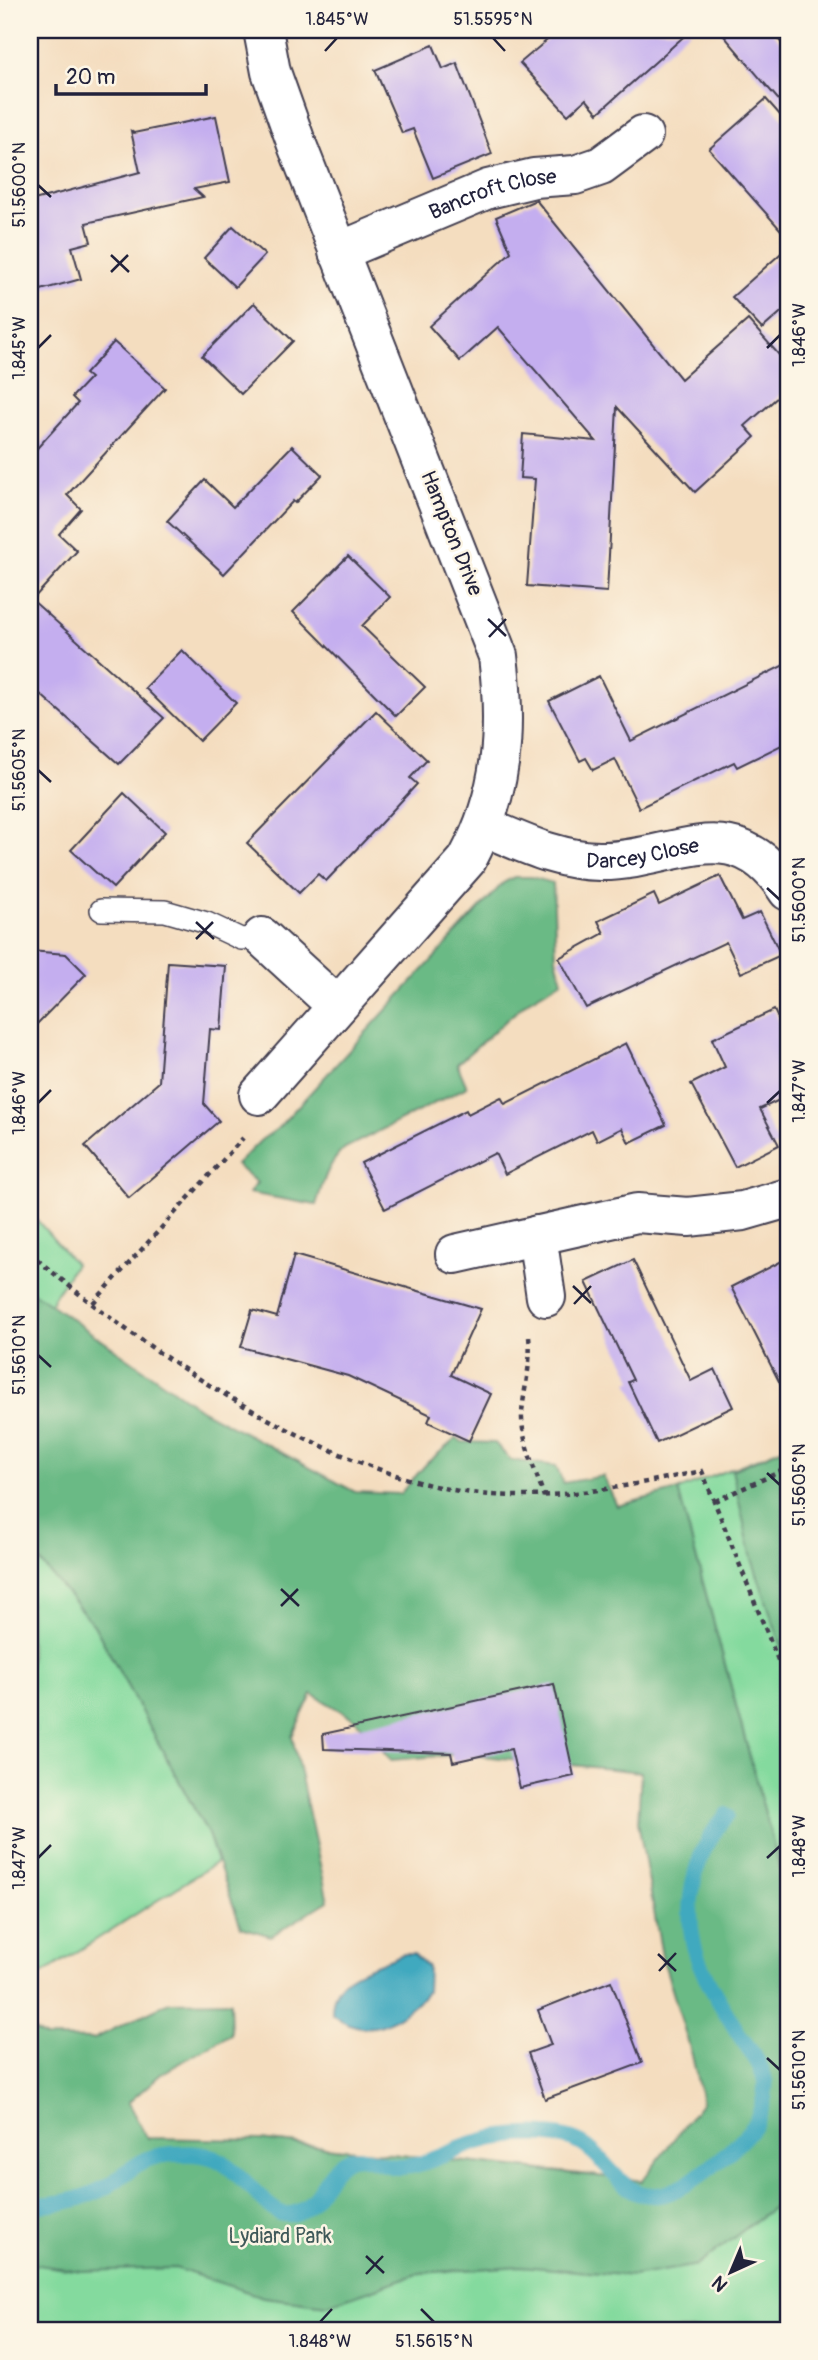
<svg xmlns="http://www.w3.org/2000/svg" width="818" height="2360" font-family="Pangolin,sans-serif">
<rect width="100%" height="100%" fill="#fcf5e5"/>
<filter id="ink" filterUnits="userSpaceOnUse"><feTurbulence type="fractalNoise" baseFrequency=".0143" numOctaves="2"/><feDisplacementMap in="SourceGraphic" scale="14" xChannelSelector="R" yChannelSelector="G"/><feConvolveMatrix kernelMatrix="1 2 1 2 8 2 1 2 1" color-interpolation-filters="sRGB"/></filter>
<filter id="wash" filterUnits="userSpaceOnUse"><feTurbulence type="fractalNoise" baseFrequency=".00686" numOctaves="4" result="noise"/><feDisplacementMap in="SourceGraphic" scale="28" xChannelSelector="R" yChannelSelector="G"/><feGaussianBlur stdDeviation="1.57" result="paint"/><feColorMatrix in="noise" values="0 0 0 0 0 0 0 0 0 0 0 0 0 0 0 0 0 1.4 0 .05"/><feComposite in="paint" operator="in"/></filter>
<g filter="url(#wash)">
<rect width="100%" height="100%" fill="#f4ddbf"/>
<g fill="#84da9e" stroke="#537e6c" stroke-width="2">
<polygon points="30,1212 75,1264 50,1304 30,1313"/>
<polygon points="788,1446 788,1899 678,1490"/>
<polygon points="30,1550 94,1625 208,1834 217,1862 30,1982"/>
<polygon points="259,2140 788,2196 788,2330 30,2330 30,2246"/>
</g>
<g fill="#6bba85" stroke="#466e60" stroke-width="2">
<path d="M 514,877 L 531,877 L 553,883 L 556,958 L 562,981 L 528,1001 L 457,1064 L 467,1087 L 345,1148 C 327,1164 323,1183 316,1205 L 249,1193 L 257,1183 L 236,1165 L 261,1140 L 277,1129 L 503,883 Z"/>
<polygon points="30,1290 202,1410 355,1492 400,1494 427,1463 457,1438 462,1442 495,1443 510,1460 556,1466 563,1483 603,1476 617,1506 678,1490 788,1899 788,2196 698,2265 633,2276 521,2266 420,2273 327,2305 263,2297 175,2268 81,2271 30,2264 30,2028 45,2038 94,2039 169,2002 230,2001 231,2034 161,2074 128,2103 147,2138 259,2140 642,2181 702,2102 692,2055 662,1956 638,1822 641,1772 462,1754 391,1760 356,1720 312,1694 292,1736 328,1901 271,1936 241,1927 208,1834 94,1625 30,1550"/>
<polygon points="788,1446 788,1665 752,1559 732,1470"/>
</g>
<path fill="#3fa9bf" stroke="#30667d" stroke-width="2" d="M 403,1954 L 414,1954 L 428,1967 L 427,1992 C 399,2021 369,2043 332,2014 C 331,1971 370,1970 403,1954 Z"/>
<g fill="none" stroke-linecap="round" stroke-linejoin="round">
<path stroke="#3fa9bf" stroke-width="16" d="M 30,2205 C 57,2205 85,2200 109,2185 C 129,2172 139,2158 164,2155 C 218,2149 224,2161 260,2197 C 267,2204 274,2212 284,2214 C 313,2218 324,2174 343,2162 C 362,2149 379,2167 399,2167 C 425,2168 465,2142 495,2138 C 520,2134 559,2131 582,2144 C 609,2159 620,2198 658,2195 C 685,2193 742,2145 756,2122 C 760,2114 765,2098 765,2088 C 767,2068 747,2048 737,2031 C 721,2004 699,1972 693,1941 C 684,1898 697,1847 727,1815"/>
</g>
<g id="blocks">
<g fill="#c4aeef">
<polygon points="559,30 691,30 598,113 586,99 568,115 520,63"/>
<polygon points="719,30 770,30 788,50 788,111"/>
<polygon points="433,45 443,69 457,63 492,154 433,178 413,129 402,133 375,70"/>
<polygon points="766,99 788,124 788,238 709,149"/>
<polygon points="216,116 230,182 194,189 203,197 86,223 91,242 72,247 81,279 30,293 30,201 140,172 131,131 134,133"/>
<polygon points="536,200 681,379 748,320 788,365 788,388 745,426 755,437 695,492 617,407 607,592 527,586 535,479 520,478 523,434 596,441 498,327 460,361 429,326 511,252 496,217"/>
<polygon points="233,226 265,255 235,287 204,258"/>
<polygon points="788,247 788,306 762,329 732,297"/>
<polygon points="254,303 293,341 241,394 202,356"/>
<polygon points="114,342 165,388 67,495 81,509 59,534 77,551 32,600 164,718 119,764 30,685 30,456 78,403 72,397 90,378 85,374"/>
<polygon points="292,446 322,475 295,503 293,501 224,574 167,521 205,480 233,507"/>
<polygon points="348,556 390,597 362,626 425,687 396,716 293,612"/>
<polygon points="182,650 236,703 199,741 145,688"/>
<polygon points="788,663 788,742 737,767 734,762 639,808 615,759 593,770 586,758 580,761 549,701 599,676 631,741"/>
<polygon points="376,711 427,760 410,778 417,784 367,838 326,881 318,874 299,893 247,843"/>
<polygon points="124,793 165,832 113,888 71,850"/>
<polygon points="720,876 742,920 760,912 781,955 741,973 726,942 586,1008 559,958 604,933 598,921 654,894 659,905"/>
<polygon points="30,951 66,954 86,974 30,1031"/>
<polygon points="168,962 226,966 221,1030 210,1029 204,1104 219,1121 129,1198 85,1146 159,1082"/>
<polygon points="774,1010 788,1040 788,1096 760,1109 779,1145 735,1167 691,1084 725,1067 712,1039"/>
<polygon points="626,1043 666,1125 629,1143 622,1128 597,1141 592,1130 505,1174 495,1153 385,1209 361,1163 466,1110 468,1114 501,1097 505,1104"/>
<polygon points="294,1255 481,1309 451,1375 491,1394 469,1441 428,1422 431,1415 348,1376 241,1347 252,1310 277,1317"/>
<polygon points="788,1258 788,1399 731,1287"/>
<polygon points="633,1260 691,1381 715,1369 733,1407 657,1443 628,1382 633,1380 586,1282"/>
<polygon points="554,1684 574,1776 520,1788 511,1749 453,1762 451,1753 324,1749 323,1734"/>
<polygon points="611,1981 642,2063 545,2099 528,2053 551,2045 538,2010"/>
</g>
</g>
</g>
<g filter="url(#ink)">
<use href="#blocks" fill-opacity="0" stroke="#423e4f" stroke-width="2"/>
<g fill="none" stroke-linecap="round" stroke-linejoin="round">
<defs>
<polyline id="service" points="101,910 165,911 207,923 241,939 262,937"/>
<g id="minor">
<path id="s1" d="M 338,252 L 488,189 L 534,178 L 575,175 L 601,166 L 643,135"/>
<path id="s2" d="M 485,827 C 523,843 561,862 603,861 C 675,861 734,808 788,891"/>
<polyline points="262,937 337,1006"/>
<path d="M 259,1095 L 467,860 C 503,793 507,731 498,656 L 297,145 L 271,72 L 263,30"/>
<polyline points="537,1235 546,1297"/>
<polyline points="455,1254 637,1213 688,1217 743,1211 788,1198"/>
</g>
</defs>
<use href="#service" stroke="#423e4f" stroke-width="24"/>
<use href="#minor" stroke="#423e4f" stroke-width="42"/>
<g stroke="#423e4f" stroke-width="4.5" stroke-dasharray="5 5" stroke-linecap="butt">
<path d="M 30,1253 C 142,1351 341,1485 492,1495 C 564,1500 632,1485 702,1471 L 788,1685"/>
<polyline points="93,1303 243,1138"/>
<path d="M 529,1337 C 532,1363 524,1387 522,1413 C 521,1441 536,1471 544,1497"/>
<polyline points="715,1501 788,1468"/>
</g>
<use href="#service" stroke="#fff" stroke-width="21"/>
<use href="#minor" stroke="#fff" stroke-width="38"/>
</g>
</g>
<path fill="none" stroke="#22223b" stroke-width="2.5" d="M 493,38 L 505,51M 325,51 L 337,38M 38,185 L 51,197M 111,255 L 129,272M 111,272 L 128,255M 38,348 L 51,335M 767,348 L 780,335M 488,619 L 506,636M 489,637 L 506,619M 38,770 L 51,782M 767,888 L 780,900M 196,922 L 214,939M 196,939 L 213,922M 38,1103 L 51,1090M 767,1103 L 780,1091M 573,1286 L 591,1303M 574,1304 L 591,1286M 38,1355 L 51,1367M 767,1473 L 780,1485M 281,1589 L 299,1606M 281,1606 L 298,1589M 38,1858 L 51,1845M 767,1858 L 780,1846M 658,1954 L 676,1971M 659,1971 L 676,1953M 767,2058 L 780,2070M 366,2256 L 384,2273M 366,2274 L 383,2256M 421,2309 L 434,2322M 320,2322 L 332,2309"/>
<g text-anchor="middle" stroke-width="5" stroke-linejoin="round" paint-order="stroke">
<g font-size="21" fill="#22223b" stroke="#fcf5e5">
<text dy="7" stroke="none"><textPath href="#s1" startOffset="166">Bancroft Close</textPath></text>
<text transform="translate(452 533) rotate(68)" y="7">Hampton Drive</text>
<text dy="7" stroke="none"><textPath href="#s2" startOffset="164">Darcey Close</textPath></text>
</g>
<g font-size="21" fill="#3f5959" stroke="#fcf5e5">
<text x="280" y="2243">Lydiard Park</text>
</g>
</g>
<rect width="818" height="2360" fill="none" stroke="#fcf5e5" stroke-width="77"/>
<g transform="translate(731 2272) rotate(224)" stroke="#fcf5e5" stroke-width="5" paint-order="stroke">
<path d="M0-5L12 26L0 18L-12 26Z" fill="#22223b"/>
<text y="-10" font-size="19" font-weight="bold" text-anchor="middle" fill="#22223b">N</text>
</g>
<path d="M56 84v10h150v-10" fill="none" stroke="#22223b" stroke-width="3.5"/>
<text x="66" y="84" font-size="21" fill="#22223b" stroke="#fcf5e5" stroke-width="5" paint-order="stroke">20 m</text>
<rect x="38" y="38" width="742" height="2284" fill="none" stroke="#22223b" stroke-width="2.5"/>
<g font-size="18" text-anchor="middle" fill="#22223b">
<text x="337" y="25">1.845°W</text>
<text x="493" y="25">51.5595°N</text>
<text transform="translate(19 185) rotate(-90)" y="6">51.5600°N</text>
<text transform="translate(799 335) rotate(-90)" y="6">1.846°W</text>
<text transform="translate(19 348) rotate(-90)" y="6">1.845°W</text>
<text transform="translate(19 770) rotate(-90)" y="6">51.5605°N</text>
<text transform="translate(799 900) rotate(-90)" y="6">51.5600°N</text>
<text transform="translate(799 1091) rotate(-90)" y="6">1.847°W</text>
<text transform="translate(19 1103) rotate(-90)" y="6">1.846°W</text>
<text transform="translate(19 1355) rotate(-90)" y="6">51.5610°N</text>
<text transform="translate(799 1485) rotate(-90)" y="6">51.5605°N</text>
<text transform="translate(799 1846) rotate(-90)" y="6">1.848°W</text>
<text transform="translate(19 1858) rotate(-90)" y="6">1.847°W</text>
<text transform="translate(799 2070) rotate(-90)" y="6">51.5610°N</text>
<text x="320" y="2347">1.848°W</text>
<text x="434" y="2347">51.5615°N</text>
</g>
</svg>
